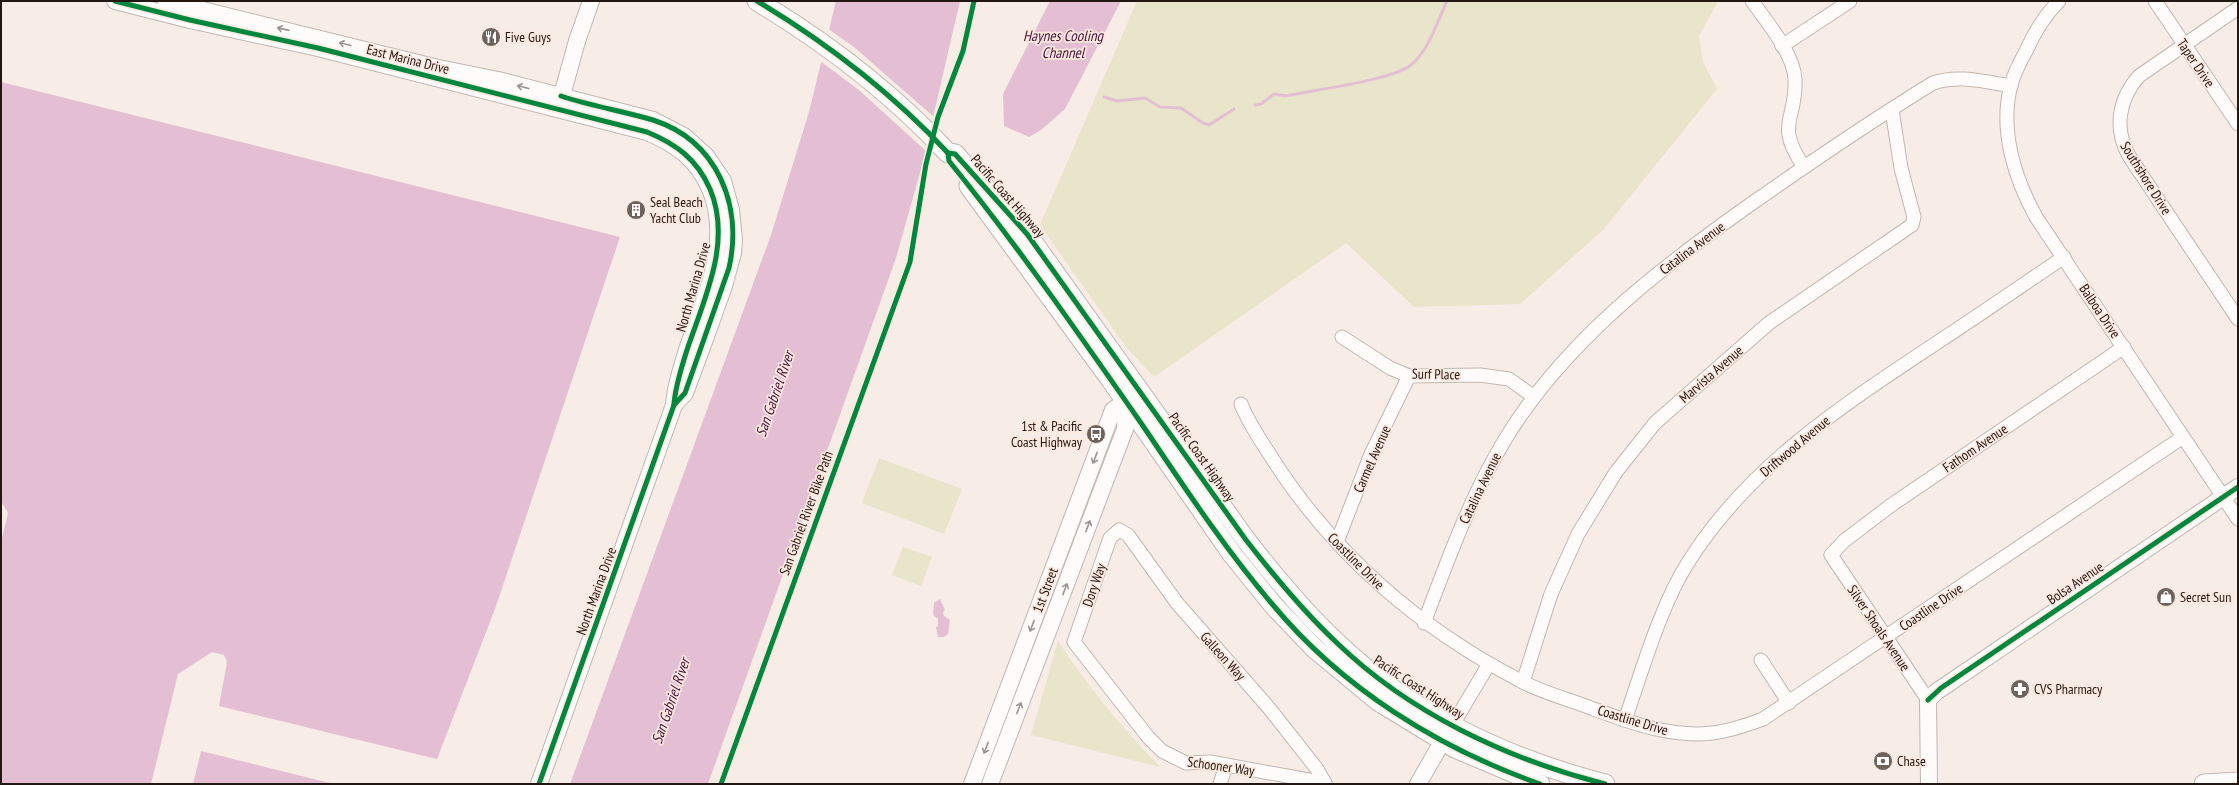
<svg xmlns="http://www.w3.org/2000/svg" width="2239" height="785" font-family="'PT Sans Narrow',sans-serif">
<rect width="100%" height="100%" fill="#f7ece6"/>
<g fill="#e8e5cb">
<polygon points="1137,1 1718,1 1699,36 1703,62 1717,89 1603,230 1520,304 1414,307 1346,243 1154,377 1126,347 1040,225"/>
<polygon points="879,458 962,489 944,534 862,503"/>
<polygon points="903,547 932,557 921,586 892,575"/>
<path d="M 1058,641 C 1088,687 1122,728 1160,767 L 1031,735 Z"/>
</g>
<g fill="#e4bfd3">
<polygon points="836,1 960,1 921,169 896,258 708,784 570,784 771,235 809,112"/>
<polygon points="1050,1 1121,1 1065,109 1041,130 1029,137 1004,126 1003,94"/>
<polygon points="1,82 620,237 495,609 437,759 219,706 227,662 224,655 212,652 178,674 151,784 1,784 1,542 8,513 1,501"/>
<polygon points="940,599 945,610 943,612 944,616 950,620 948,634 944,637 938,637 936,627 938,626 938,619 933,615 934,603"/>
<polygon points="201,751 334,784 193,784"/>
</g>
<polygon fill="#f7ece6" points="827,28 854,47 935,118 927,152 860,91 819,60"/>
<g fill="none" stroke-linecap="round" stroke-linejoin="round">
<g stroke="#e4bfd3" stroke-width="3">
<polyline points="1104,97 1117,101 1145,98 1160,107 1181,108 1203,123 1209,125 1234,109"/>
<path d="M 1255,105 L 1261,104 L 1274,94 L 1286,96 C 1313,90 1393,80 1411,65 C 1429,50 1437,22 1447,1"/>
</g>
<defs>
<g id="minor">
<path d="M 1752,1 C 1766,21 1794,54 1795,79 C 1797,121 1774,123 1804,167"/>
<path d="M 2059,1 C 2045,15 2034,33 2026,51 C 2020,62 2014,73 2011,85 C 1999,130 2015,179 2036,217 L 2238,519"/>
<polyline points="2155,1 2238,124"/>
<path d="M 2238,8 L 2139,76 C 2118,100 2114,129 2129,156 L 2238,319"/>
<polyline points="1782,46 1850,1"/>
<polyline points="1342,337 1390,368 1409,376 1480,375 1509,379 1534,397"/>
<path d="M 1241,404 C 1249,424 1261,441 1272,458 C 1333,554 1420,629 1521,681 C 1543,693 1568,699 1591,708 C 1629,722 1671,738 1712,733 C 1730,731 1747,725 1763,719 L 2183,437"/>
<polyline points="1337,542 1371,454 1409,376"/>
<path d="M 1424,623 C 1451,551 1477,478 1521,415 C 1581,329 1666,264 1751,204 C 1811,162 1871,121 1933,83 C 1959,74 1985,82 2011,86"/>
<polyline points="1761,660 1789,703"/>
<polyline points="1523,682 1551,594 1578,534 1616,472 1655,423 1769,323 1912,225 1914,217 1901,168 1892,110"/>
<polyline points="1928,700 1831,555 1844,541 1890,506 2124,347"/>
<path d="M 1625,720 C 1642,671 1661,604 1689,561 C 1749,466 1843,405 1935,344 C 1978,316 2021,286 2064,257"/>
<polyline points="1452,726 1489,664"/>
<polyline points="1325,783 1210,762 1186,763 1162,751 1148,737 1074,642 1110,538 1119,530 1128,535 1177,603 1269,708 1317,769 1325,783 1325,784"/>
<polyline points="1220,784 1226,765"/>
</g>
<g id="major">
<path d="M 115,1 L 190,20 L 318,48 L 647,132 C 676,144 697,159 710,189 C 733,243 703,301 686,353 C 681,370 675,387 674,405 L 539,784"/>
<polyline points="166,1 434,67 498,80 653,120 684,136 707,157 723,181 731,210 734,240 733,253 724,286 705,339 685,393 674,405"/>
<polyline points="559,106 577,41 591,1"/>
<polyline points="972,784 1113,410 1126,401"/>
<polyline points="990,784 1125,429 1126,401 1128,396"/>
<polyline points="1418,784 1449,730"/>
<polyline points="1929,784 1928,700 1936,692 2238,487"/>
</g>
<g id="highway">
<path d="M 757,1 C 827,43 892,93 948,153"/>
<path d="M 948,153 L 955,154 L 1027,234 L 1246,540 C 1274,576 1303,611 1336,642 C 1409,713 1507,759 1605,784"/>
<polyline points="969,186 1111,380 1232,554 1274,606 1314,648 1378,701 1455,748 1540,784"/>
<polyline points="2204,784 2238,782"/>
</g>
</defs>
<use href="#minor" stroke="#c2b7b1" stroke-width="15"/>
<use href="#major" stroke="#c2b7b1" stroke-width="18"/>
<use href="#highway" stroke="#c2b7b1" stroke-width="21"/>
<use href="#minor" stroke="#fefcfb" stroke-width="13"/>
<use href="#major" stroke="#fefcfb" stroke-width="16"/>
<use href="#highway" stroke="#fefcfb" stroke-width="19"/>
<defs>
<g id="cycleway">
<path d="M 115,1 L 190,20 L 318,48 L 647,132 C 676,144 697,159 710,189 C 733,243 703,301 686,353 C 681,370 675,387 674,405 L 539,784"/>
<path d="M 757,1 C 827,43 892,93 948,153"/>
<path d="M 561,96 C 591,106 623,111 653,120 C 718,141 743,206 729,268 L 685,393 L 674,405"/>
<path d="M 948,153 L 955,154 L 1027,234 L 1246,540 C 1274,576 1303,611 1336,642 C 1409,713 1507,759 1605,784"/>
<path d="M 948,153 L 949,161 C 1017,245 1079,334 1141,423 C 1183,485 1224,548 1273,605 C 1342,688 1438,748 1540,784"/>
<polyline points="1928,700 1941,688 2238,487"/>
<polyline points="721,784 910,262 926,164 938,117 963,51 974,1"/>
</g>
</defs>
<use href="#cycleway" stroke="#fde9e0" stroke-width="8"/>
<use href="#cycleway" stroke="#00873e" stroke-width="5"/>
</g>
<defs><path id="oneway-shaft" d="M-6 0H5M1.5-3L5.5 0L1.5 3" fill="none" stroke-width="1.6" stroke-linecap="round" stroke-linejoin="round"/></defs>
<g stroke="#9b9592">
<use href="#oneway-shaft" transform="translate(283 29) rotate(-167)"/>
<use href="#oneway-shaft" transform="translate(345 44) rotate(-166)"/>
<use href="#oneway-shaft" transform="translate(523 87) rotate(-166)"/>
<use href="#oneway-shaft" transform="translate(1095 458) rotate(111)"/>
<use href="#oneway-shaft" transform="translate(1088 526) rotate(-69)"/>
<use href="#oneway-shaft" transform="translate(1065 589) rotate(-70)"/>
<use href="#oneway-shaft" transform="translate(1032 626) rotate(111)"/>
<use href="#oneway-shaft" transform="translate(1019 708) rotate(-69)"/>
<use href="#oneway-shaft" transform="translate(986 748) rotate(111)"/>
</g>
<defs>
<symbol id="restaurant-disc" viewBox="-11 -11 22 22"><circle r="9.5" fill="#6d625c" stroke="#fde9e0"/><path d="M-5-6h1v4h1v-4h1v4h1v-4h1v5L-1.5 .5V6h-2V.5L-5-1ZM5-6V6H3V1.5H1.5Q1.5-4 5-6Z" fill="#fff"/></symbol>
<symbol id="building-disc" viewBox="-11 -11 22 22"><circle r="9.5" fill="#6d625c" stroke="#fde9e0"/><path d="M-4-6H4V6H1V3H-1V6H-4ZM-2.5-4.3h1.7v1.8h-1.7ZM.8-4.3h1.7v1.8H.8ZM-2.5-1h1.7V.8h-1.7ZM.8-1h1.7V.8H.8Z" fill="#fff"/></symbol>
<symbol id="bus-disc" viewBox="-11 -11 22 22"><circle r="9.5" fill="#6d625c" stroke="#fde9e0"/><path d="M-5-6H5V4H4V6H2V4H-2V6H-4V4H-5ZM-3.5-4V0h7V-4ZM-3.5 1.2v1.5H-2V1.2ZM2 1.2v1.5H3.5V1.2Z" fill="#fff"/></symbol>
<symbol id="shop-disc" viewBox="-11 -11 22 22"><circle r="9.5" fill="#6d625c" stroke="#fde9e0"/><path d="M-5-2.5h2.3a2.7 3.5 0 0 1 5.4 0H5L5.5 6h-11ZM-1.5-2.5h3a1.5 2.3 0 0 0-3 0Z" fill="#fff"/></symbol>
<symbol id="pharmacy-disc" viewBox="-11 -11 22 22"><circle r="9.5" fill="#6d625c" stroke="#fde9e0"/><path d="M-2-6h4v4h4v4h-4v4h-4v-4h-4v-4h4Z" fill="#fff"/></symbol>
<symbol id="bank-disc" viewBox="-11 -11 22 22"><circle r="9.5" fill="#6d625c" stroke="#fde9e0"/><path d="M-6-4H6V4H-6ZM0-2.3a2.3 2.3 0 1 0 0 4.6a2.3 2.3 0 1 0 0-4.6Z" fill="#fff"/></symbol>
</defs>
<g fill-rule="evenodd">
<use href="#restaurant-disc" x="480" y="26" width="22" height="22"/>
<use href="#building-disc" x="625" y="199" width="22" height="22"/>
<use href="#bus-disc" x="1085" y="423" width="22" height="22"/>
<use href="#shop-disc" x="2155" y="586" width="22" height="22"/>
<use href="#pharmacy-disc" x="2009" y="678" width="22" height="22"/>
<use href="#bank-disc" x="1872" y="750" width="22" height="22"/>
</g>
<g text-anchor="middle" stroke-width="3.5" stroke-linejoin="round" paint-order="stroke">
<g font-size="14" fill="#221712" stroke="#fde9e0" text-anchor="start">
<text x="505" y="42">Five Guys</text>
<text x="650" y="207">Seal Beach<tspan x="650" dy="16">Yacht Club</tspan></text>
<text x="1082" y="431" text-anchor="end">1st &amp; Pacific<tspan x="1082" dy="16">Coast Highway</tspan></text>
<text x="2180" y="602">Secret Sun</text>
<text x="2034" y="694">CVS Pharmacy</text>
<text x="1897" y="766">Chase</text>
</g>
<g font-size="14" fill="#221712" stroke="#fde9e0">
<text transform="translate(408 59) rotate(14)" y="5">East Marina Drive</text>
<text transform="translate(2196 63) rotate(56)" y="5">Taper Drive</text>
<text transform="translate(2146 178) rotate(58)" y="5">Southshore Drive</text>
<text transform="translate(1008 196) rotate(49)" y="5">Pacific Coast Highway</text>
<text transform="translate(1692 248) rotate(-37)" y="5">Catalina Avenue</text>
<text transform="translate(693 287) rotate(-74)" y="5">North Marina Drive</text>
<text transform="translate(2100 311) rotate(56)" y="5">Balboa Drive</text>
<text transform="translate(1436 374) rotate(1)" y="5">Surf Place</text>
<text transform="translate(1711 374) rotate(-41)" y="5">Marvista Avenue</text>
<text transform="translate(1795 446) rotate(-40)" y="5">Driftwood Avenue</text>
<text transform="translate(1975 448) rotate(-34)" y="5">Fathom Avenue</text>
<text transform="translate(1202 457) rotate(55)" y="5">Pacific Coast Highway</text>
<text transform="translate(1372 459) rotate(-66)" y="5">Carmel Avenue</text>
<text transform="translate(1480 488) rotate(-64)" y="5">Catalina Avenue</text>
<text transform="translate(806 513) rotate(-70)" y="5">San Gabriel River Bike Path</text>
<text transform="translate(1356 561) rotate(45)" y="5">Coastline Drive</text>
<text transform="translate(2075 583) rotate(-34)" y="5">Bolsa Avenue</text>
<text transform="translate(1094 585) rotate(-71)" y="5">Dory Way</text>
<text transform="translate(1045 590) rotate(-69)" y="5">1st Street</text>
<text transform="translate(596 591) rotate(-70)" y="5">North Marina Drive</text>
<text transform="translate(1931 607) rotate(-34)" y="5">Coastline Drive</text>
<text transform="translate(1879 628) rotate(56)" y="5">Silver Shoals Avenue</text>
<text transform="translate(1223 656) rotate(48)" y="5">Galleon Way</text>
<text transform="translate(1419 687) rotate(33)" y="5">Pacific Coast Highway</text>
<text transform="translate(1633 720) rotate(17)" y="5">Coastline Drive</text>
<text transform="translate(1221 766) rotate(8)" y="5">Schooner Way</text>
</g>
<g font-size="15" font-style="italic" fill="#49113a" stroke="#fde9e0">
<text x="1063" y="41">Haynes Cooling<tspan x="1063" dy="17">Channel</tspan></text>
<text transform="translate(775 394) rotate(-71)" y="5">San Gabriel River</text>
<text transform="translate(671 701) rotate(-71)" y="5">San Gabriel River</text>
</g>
</g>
<rect width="2239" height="785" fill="none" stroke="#221712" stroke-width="4"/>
</svg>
